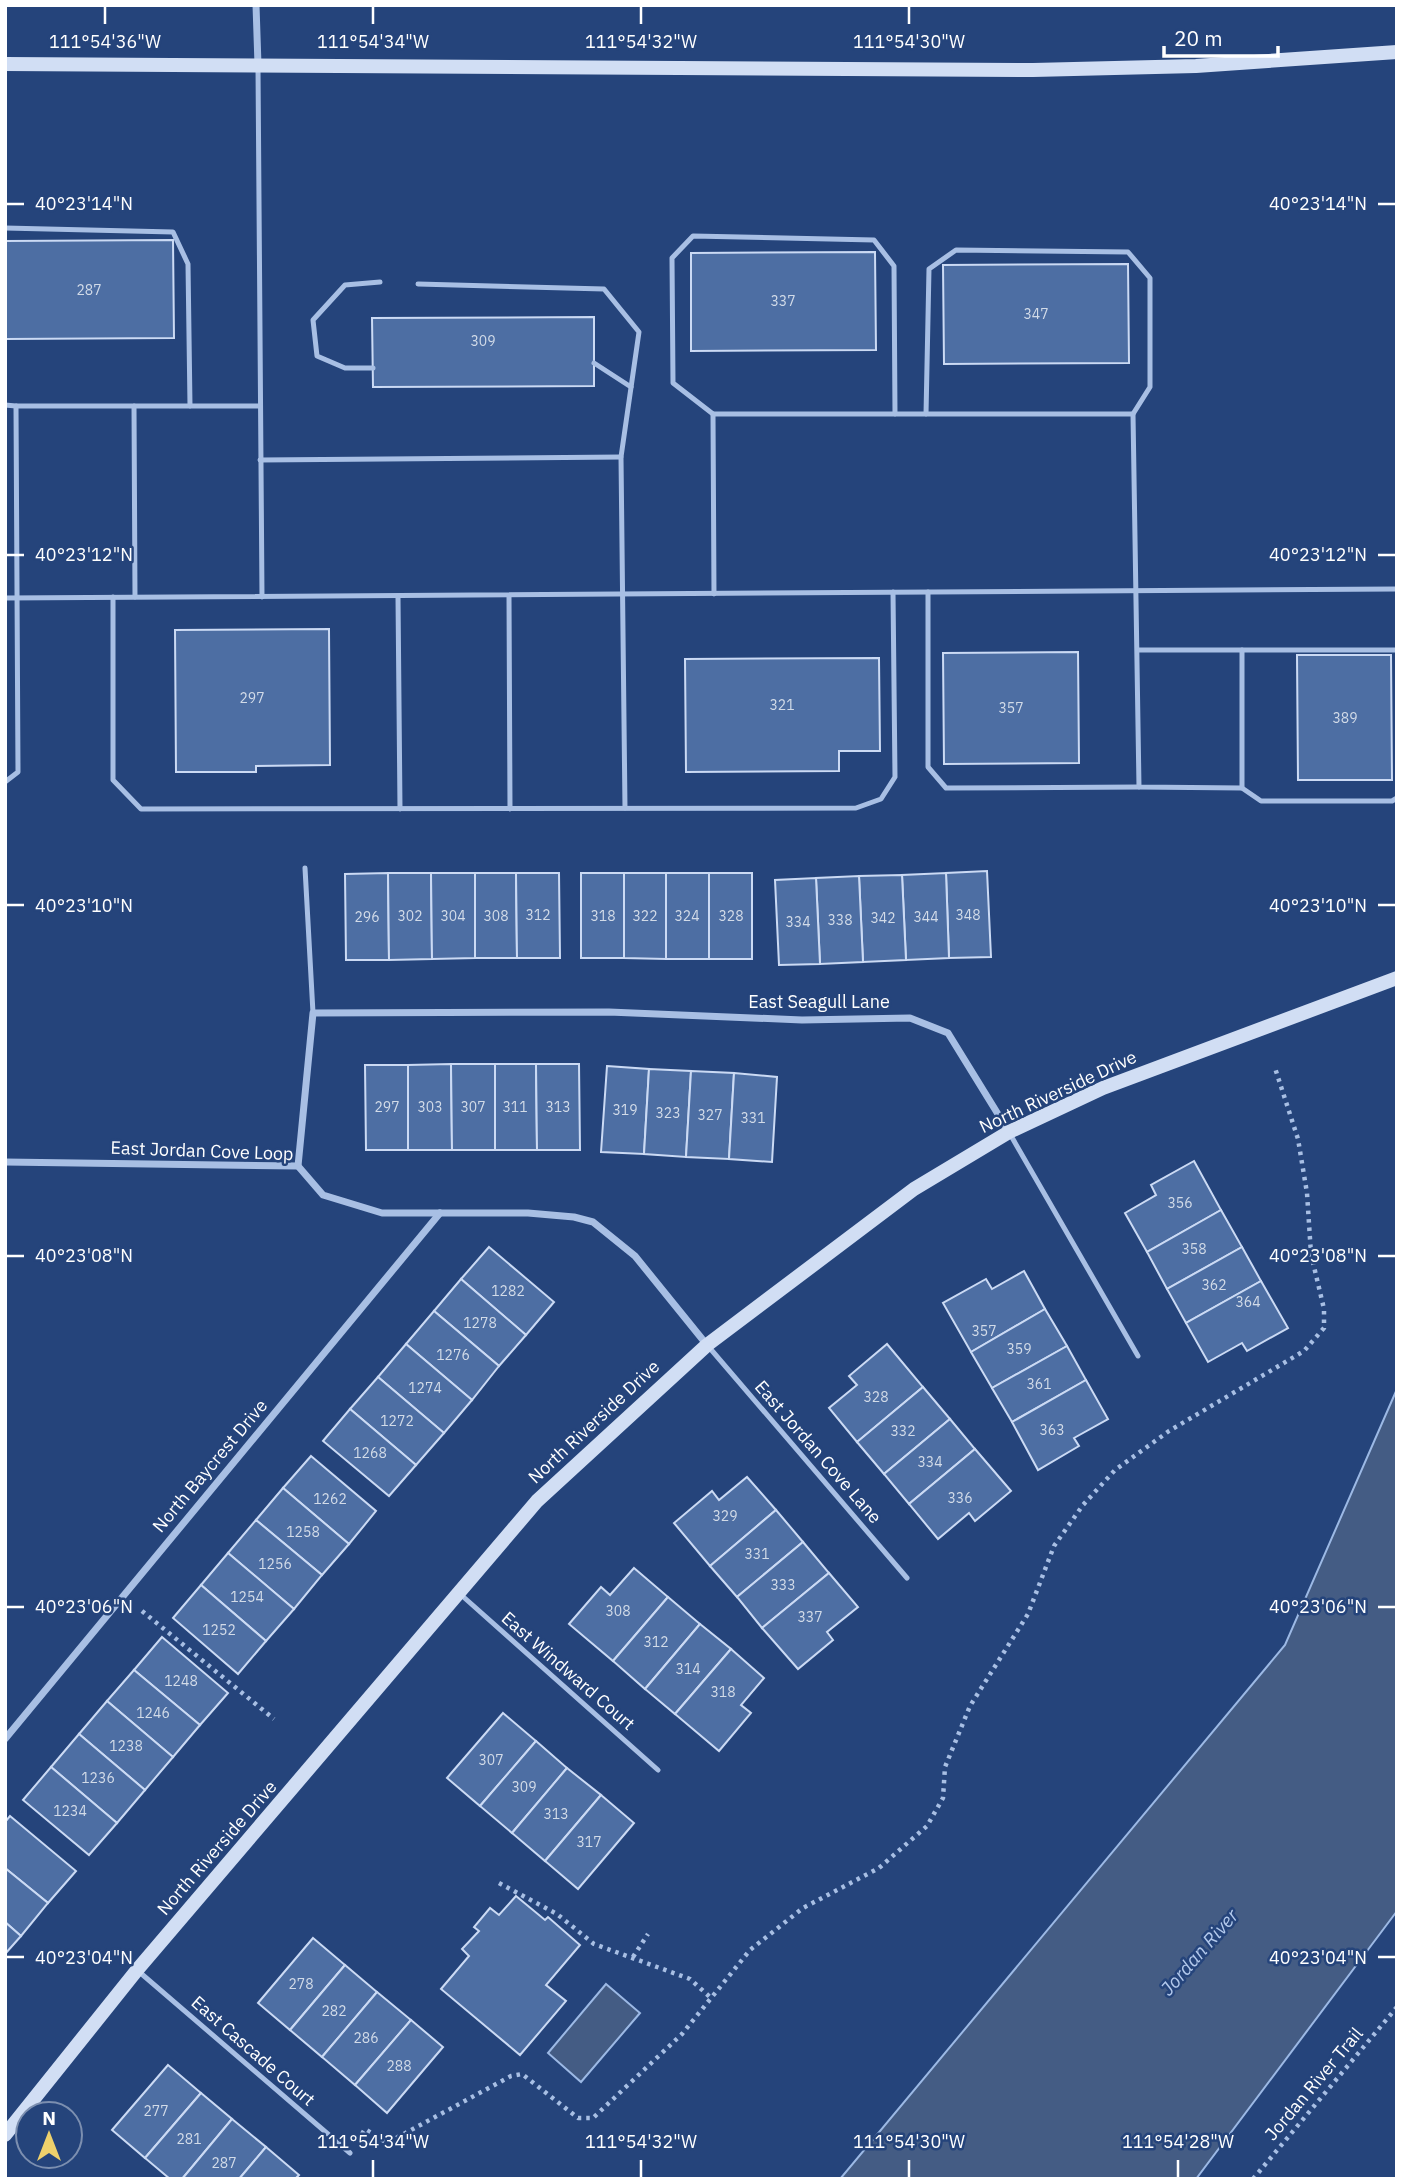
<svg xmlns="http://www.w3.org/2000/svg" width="1402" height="2184" font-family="'IBM Plex Sans',sans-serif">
<rect width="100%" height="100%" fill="#25447b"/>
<g fill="#445c84" stroke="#9cb9e5" stroke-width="2">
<polygon points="1397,1389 1397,1911 1196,2179 840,2179 1285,1645"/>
<polygon points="606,1984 640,2013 581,2082 548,2053"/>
</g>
<g fill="#4d6ea3" stroke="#cbdaf4" stroke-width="2">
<polygon points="173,240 174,338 5,339 5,241"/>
<polygon points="875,252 876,350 691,351 691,253"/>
<polygon points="1128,264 1129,363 944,364 943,265"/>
<polygon points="594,317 594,386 373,387 372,318"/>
<polygon points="329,629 330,765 256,766 256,772 176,772 175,630"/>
<polygon points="1078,652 1079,763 944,764 943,653"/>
<polygon points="1297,655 1391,655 1392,780 1298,780"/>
<polygon points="879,658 880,751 839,751 839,771 686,772 685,659"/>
<polygon points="987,871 991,957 949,958 946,873"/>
<polygon points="388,873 389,960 346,960 345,874"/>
<polygon points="388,873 431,873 432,959 389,960"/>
<polygon points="431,873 475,873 475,958 432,959"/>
<polygon points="475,873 516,873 517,958 475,958"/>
<polygon points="516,873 559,873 560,958 517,958"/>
<rect x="581" y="873" width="43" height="85"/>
<polygon points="624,873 666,873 666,959 624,958"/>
<rect x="666" y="873" width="43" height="86"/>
<rect x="709" y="873" width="43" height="86"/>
<polygon points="946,873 949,958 906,960 902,875"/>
<polygon points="902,875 906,960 863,962 859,876"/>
<polygon points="859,876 863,962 820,964 816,878"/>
<polygon points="816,878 820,964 779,965 775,880"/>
<polygon points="451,1064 452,1150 408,1150 408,1065"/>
<polygon points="451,1064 495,1064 495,1150 452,1150"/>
<polygon points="495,1064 536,1064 537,1150 495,1150"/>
<polygon points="536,1064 579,1064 580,1150 537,1150"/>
<polygon points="365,1065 408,1065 408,1150 366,1150"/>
<polygon points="607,1066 649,1069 644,1154 601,1152"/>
<polygon points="649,1069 691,1071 686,1157 644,1154"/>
<polygon points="691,1071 734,1073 729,1159 686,1157"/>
<polygon points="734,1073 777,1077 772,1162 729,1159"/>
<polygon points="1194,1161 1221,1210 1147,1252 1125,1213 1156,1195 1151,1185"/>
<polygon points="1221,1210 1242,1247 1167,1289 1147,1252"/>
<polygon points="489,1247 554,1302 526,1335 461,1279"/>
<polygon points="1242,1247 1261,1281 1186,1323 1167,1289"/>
<polygon points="1024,1271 1045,1309 971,1352 943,1303 986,1279 992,1289"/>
<polygon points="461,1279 526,1335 499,1366 434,1311"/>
<polygon points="1261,1281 1288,1328 1247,1351 1242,1343 1208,1362 1186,1323"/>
<polygon points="1045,1309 1067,1346 992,1388 971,1352"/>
<polygon points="434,1311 499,1366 472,1400 406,1344"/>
<polygon points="406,1344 472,1400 444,1433 378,1377"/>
<polygon points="887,1344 923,1387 857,1442 829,1408 857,1385 849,1376"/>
<polygon points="1067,1346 1086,1380 1012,1422 992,1388"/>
<polygon points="378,1377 444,1433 416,1465 350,1409"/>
<polygon points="1086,1380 1108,1419 1074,1438 1079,1446 1038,1470 1012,1422"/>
<polygon points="923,1387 950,1419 884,1474 857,1442"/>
<polygon points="350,1409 416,1465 389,1496 323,1441"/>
<polygon points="950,1419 975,1449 909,1504 884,1474"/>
<polygon points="975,1449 1011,1491 975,1521 969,1513 938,1539 909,1504"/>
<polygon points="311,1456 376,1511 349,1544 283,1488"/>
<polygon points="747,1477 776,1510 710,1566 674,1523 712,1491 719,1500"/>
<polygon points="283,1488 349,1544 322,1575 256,1520"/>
<polygon points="776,1510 803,1542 737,1597 710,1566"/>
<polygon points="256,1520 322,1575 294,1609 228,1553"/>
<polygon points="803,1542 829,1573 762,1628 737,1597"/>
<polygon points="228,1553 294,1609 266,1641 201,1585"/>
<polygon points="634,1568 668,1597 613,1661 569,1624 601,1587 610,1595"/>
<polygon points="829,1573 858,1607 827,1632 833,1640 798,1669 762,1628"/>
<polygon points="201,1585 266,1641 238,1674 173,1618"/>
<polygon points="668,1597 700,1624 645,1689 613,1661"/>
<polygon points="700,1624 731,1649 675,1714 645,1689"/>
<polygon points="162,1637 228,1693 200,1725 134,1670"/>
<polygon points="731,1649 764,1678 741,1705 751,1713 719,1751 675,1714"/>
<polygon points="134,1670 200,1725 173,1757 107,1701"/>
<polygon points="107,1701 173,1757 145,1790 79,1734"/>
<polygon points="503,1713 536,1741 480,1806 447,1778"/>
<polygon points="79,1734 145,1790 117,1823 51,1767"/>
<polygon points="536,1741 567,1768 512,1833 480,1806"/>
<polygon points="51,1767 117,1823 89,1855 23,1800"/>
<polygon points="567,1768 601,1795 545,1861 512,1833"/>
<polygon points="601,1795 634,1823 578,1889 545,1861"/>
<polygon points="10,1816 76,1871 48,1903 5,1868 5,1822"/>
<polygon points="5,1868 48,1903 21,1936 5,1922"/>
<polygon points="516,1896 545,1920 548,1917 580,1945 546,1985 566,2001 520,2055 441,1989 469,1956 462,1949 479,1931 474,1927 490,1908 499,1915"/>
<polygon points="5,1922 21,1936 5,1954"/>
<polygon points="313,1938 345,1965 290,2030 258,2003"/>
<polygon points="345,1965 377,1992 322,2057 290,2030"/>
<polygon points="377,1992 411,2020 355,2085 322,2057"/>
<polygon points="411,2020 443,2047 387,2113 355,2085"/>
<polygon points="168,2065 201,2093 145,2158 112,2130"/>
<polygon points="201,2093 232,2119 182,2179 170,2179 145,2158"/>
<polygon points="232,2119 266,2147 239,2179 182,2179"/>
<polygon points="266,2147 299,2175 295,2179 239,2179"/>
</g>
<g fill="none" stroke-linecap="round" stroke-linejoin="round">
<g stroke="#a8bfe4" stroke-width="4.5" stroke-dasharray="3.5 5" stroke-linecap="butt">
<polyline points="142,1611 274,1719"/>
<polyline points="499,1883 557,1914 594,1944 690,1979 711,1998"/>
<polyline points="633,1957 648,1934"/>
<polyline points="362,2134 365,2129 387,2143 511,2076 522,2074 578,2118 593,2118 682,2034 750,1950 803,1908 879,1868 927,1826 943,1798 945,1767 970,1706 1028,1614 1054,1546 1083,1505 1115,1470 1169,1431 1304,1351 1324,1328 1324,1309 1311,1254 1307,1193 1298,1139 1275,1068"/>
<polyline points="1253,2179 1397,2007"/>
</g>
<g stroke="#a8bfe4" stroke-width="5">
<polyline points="258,68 262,597"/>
<polyline points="5,228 173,232 188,264 190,406"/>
<polyline points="418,284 604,289 639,332 621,457 625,808"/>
<polyline points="594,363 631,387"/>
<polyline points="373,368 345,368 317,356 313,320 345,285 380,282"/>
<polyline points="5,405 16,406"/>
<polyline points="134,406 135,597"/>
<polyline points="713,414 673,383 672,258 693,236 874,240 894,266 895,414"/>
<polyline points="926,414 929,269 956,250 1128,252 1150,278 1150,387 1133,414"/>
<polyline points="260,460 621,457"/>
<polyline points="928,592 928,767 946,788 1139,787"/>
<polyline points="714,594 713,414 1133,414 1139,787 1242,788 1261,801 1392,801 1397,798"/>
<polyline points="509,596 510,809"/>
<polyline points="113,597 113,780 141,809 856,808 881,799 895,777 893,592"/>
<polyline points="398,597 400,809"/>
<polyline points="5,598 1397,589"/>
<polyline points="1138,650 1397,650"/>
<polyline points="1242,650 1242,788"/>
<polyline points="5,782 18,772 16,406 260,406"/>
<polyline points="305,868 313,1013"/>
<polyline points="1010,1134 1138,1356"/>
<polyline points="708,1346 907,1578"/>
<polyline points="459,1593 658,1770"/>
<polyline points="137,1970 350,2153"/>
</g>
<g stroke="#a8bfe4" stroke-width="7">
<polyline points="256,5 258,65"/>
<polyline points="5,1162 298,1166 323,1195 382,1213 528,1213 574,1217 593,1222 635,1256 707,1345"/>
<polyline points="298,1166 313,1013 609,1012 802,1020 910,1018 948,1033 1009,1132"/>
<polyline points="5,1739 440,1213"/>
</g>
<g stroke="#d1def4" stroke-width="14">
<polyline points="5,64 1033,70 1196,66 1397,52"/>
<polyline points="5,2135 137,1970 537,1501 707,1345 914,1189 1009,1132 1103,1088 1397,978"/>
</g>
</g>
<path fill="none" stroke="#fff" stroke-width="2.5" d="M 105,7 L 105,24M 373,7 L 373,24M 641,7 L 641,24M 909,7 L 909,24M 7,204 L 24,204M 1378,204 L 1395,204M 7,555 L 24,555M 1378,555 L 1395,555M 7,905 L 24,905M 1378,905 L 1395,905M 7,1256 L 24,1256M 1378,1256 L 1395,1256M 7,1607 L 24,1607M 1378,1607 L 1395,1607M 7,1957 L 24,1957M 1378,1957 L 1395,1957M 373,2160 L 373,2177M 641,2160 L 641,2177M 909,2160 L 909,2177M 1178,2160 L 1178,2177"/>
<g text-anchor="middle" stroke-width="5" stroke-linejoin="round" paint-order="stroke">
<g font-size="14" fill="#d2dbe8">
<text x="89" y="295">287</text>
<text x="783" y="306">337</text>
<text x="1036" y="319">347</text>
<text x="483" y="346">309</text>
<text x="252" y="703">297</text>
<text x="782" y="710">321</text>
<text x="1011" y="713">357</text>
<text x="1345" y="723">389</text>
<text x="538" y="920">312</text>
<text x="968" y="920">348</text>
<text x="410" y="921">302</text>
<text x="453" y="921">304</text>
<text x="496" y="921">308</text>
<text x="603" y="921">318</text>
<text x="645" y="921">322</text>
<text x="687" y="921">324</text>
<text x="731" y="921">328</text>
<text x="367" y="922">296</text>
<text x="926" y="922">344</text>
<text x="883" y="923">342</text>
<text x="840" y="925">338</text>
<text x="798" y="927">334</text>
<text x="387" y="1112">297</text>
<text x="430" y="1112">303</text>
<text x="473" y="1112">307</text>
<text x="515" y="1112">311</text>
<text x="558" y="1112">313</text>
<text x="625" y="1115">319</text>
<text x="668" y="1118">323</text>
<text x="710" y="1120">327</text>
<text x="753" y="1123">331</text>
<text x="1180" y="1208">356</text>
<text x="1194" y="1254">358</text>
<text x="1214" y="1290">362</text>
<text x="508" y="1296">1282</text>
<text x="1248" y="1307">364</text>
<text x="480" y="1328">1278</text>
<text x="984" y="1336">357</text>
<text x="1019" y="1354">359</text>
<text x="453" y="1360">1276</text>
<text x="1039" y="1389">361</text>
<text x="425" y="1393">1274</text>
<text x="876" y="1402">328</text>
<text x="397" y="1426">1272</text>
<text x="1052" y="1435">363</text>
<text x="903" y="1436">332</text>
<text x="370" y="1458">1268</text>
<text x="930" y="1467">334</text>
<text x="960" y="1503">336</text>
<text x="330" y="1504">1262</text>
<text x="725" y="1521">329</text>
<text x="303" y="1537">1258</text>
<text x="757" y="1559">331</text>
<text x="275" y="1569">1256</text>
<text x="783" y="1590">333</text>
<text x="247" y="1602">1254</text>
<text x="618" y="1616">308</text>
<text x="810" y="1622">337</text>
<text x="219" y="1635">1252</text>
<text x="656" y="1647">312</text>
<text x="688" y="1674">314</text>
<text x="181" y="1686">1248</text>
<text x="723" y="1697">318</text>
<text x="153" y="1718">1246</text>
<text x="126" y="1751">1238</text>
<text x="491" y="1765">307</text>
<text x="98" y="1783">1236</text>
<text x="524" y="1792">309</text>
<text x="70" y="1816">1234</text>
<text x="556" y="1819">313</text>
<text x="589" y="1847">317</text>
<text x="301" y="1989">278</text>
<text x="334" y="2016">282</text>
<text x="366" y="2043">286</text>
<text x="399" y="2071">288</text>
<text x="156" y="2116">277</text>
<text x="189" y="2144">281</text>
<text x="224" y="2168">287</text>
</g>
<g font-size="18" fill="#fff" stroke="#25447b">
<text x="819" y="1008">East Seagull Lane</text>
<text transform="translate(1058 1092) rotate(-25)" y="6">North Riverside Drive</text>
<text transform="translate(202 1151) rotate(2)" y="6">East Jordan Cove Loop</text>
<text transform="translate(594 1422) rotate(-43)" y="6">North Riverside Drive</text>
<text transform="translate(818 1452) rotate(49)" y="6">East Jordan Cove Lane</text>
<text transform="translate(210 1466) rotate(-50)" y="6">North Baycrest Drive</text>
<text transform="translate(568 1671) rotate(41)" y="6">East Windward Court</text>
<text transform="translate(217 1848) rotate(-49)" y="6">North Riverside Drive</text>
<text transform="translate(253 2051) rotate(41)" y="6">East Cascade Court</text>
<text transform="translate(1314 2084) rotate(-50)" y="6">Jordan River Trail</text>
</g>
<g font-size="19" font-style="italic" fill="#b3c9ec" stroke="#25447b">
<text transform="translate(1199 1952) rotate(-49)" y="7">Jordan River</text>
</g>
</g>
<g font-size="18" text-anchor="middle" fill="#fff" stroke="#25447b" stroke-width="5" stroke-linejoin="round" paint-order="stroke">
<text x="105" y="48">111°54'36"W</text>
<text x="373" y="48">111°54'34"W</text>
<text x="641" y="48">111°54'32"W</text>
<text x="909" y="48">111°54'30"W</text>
<text x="84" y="210">40°23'14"N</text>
<text x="1318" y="210">40°23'14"N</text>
<text x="84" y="561">40°23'12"N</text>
<text x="1318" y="561">40°23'12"N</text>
<text x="84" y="912">40°23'10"N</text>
<text x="1318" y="912">40°23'10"N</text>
<text x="84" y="1262">40°23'08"N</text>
<text x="1318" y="1262">40°23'08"N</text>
<text x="84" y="1613">40°23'06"N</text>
<text x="1318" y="1613">40°23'06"N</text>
<text x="84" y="1964">40°23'04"N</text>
<text x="1318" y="1964">40°23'04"N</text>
<text x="373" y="2148">111°54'34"W</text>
<text x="641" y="2148">111°54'32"W</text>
<text x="909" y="2148">111°54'30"W</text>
<text x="1178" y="2148">111°54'28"W</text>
</g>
<rect width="1402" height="2184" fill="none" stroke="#ffffff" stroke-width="14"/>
<g transform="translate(49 2135)"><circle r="33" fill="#25447b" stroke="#7c8fb0" stroke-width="2"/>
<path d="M0-5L12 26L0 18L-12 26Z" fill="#eed16c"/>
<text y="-10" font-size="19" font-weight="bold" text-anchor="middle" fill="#ffffff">N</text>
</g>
<path d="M1164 46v10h114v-10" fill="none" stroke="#ffffff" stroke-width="3.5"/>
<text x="1174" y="46" font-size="21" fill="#ffffff" stroke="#25447b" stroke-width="5" paint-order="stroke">20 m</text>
</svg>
